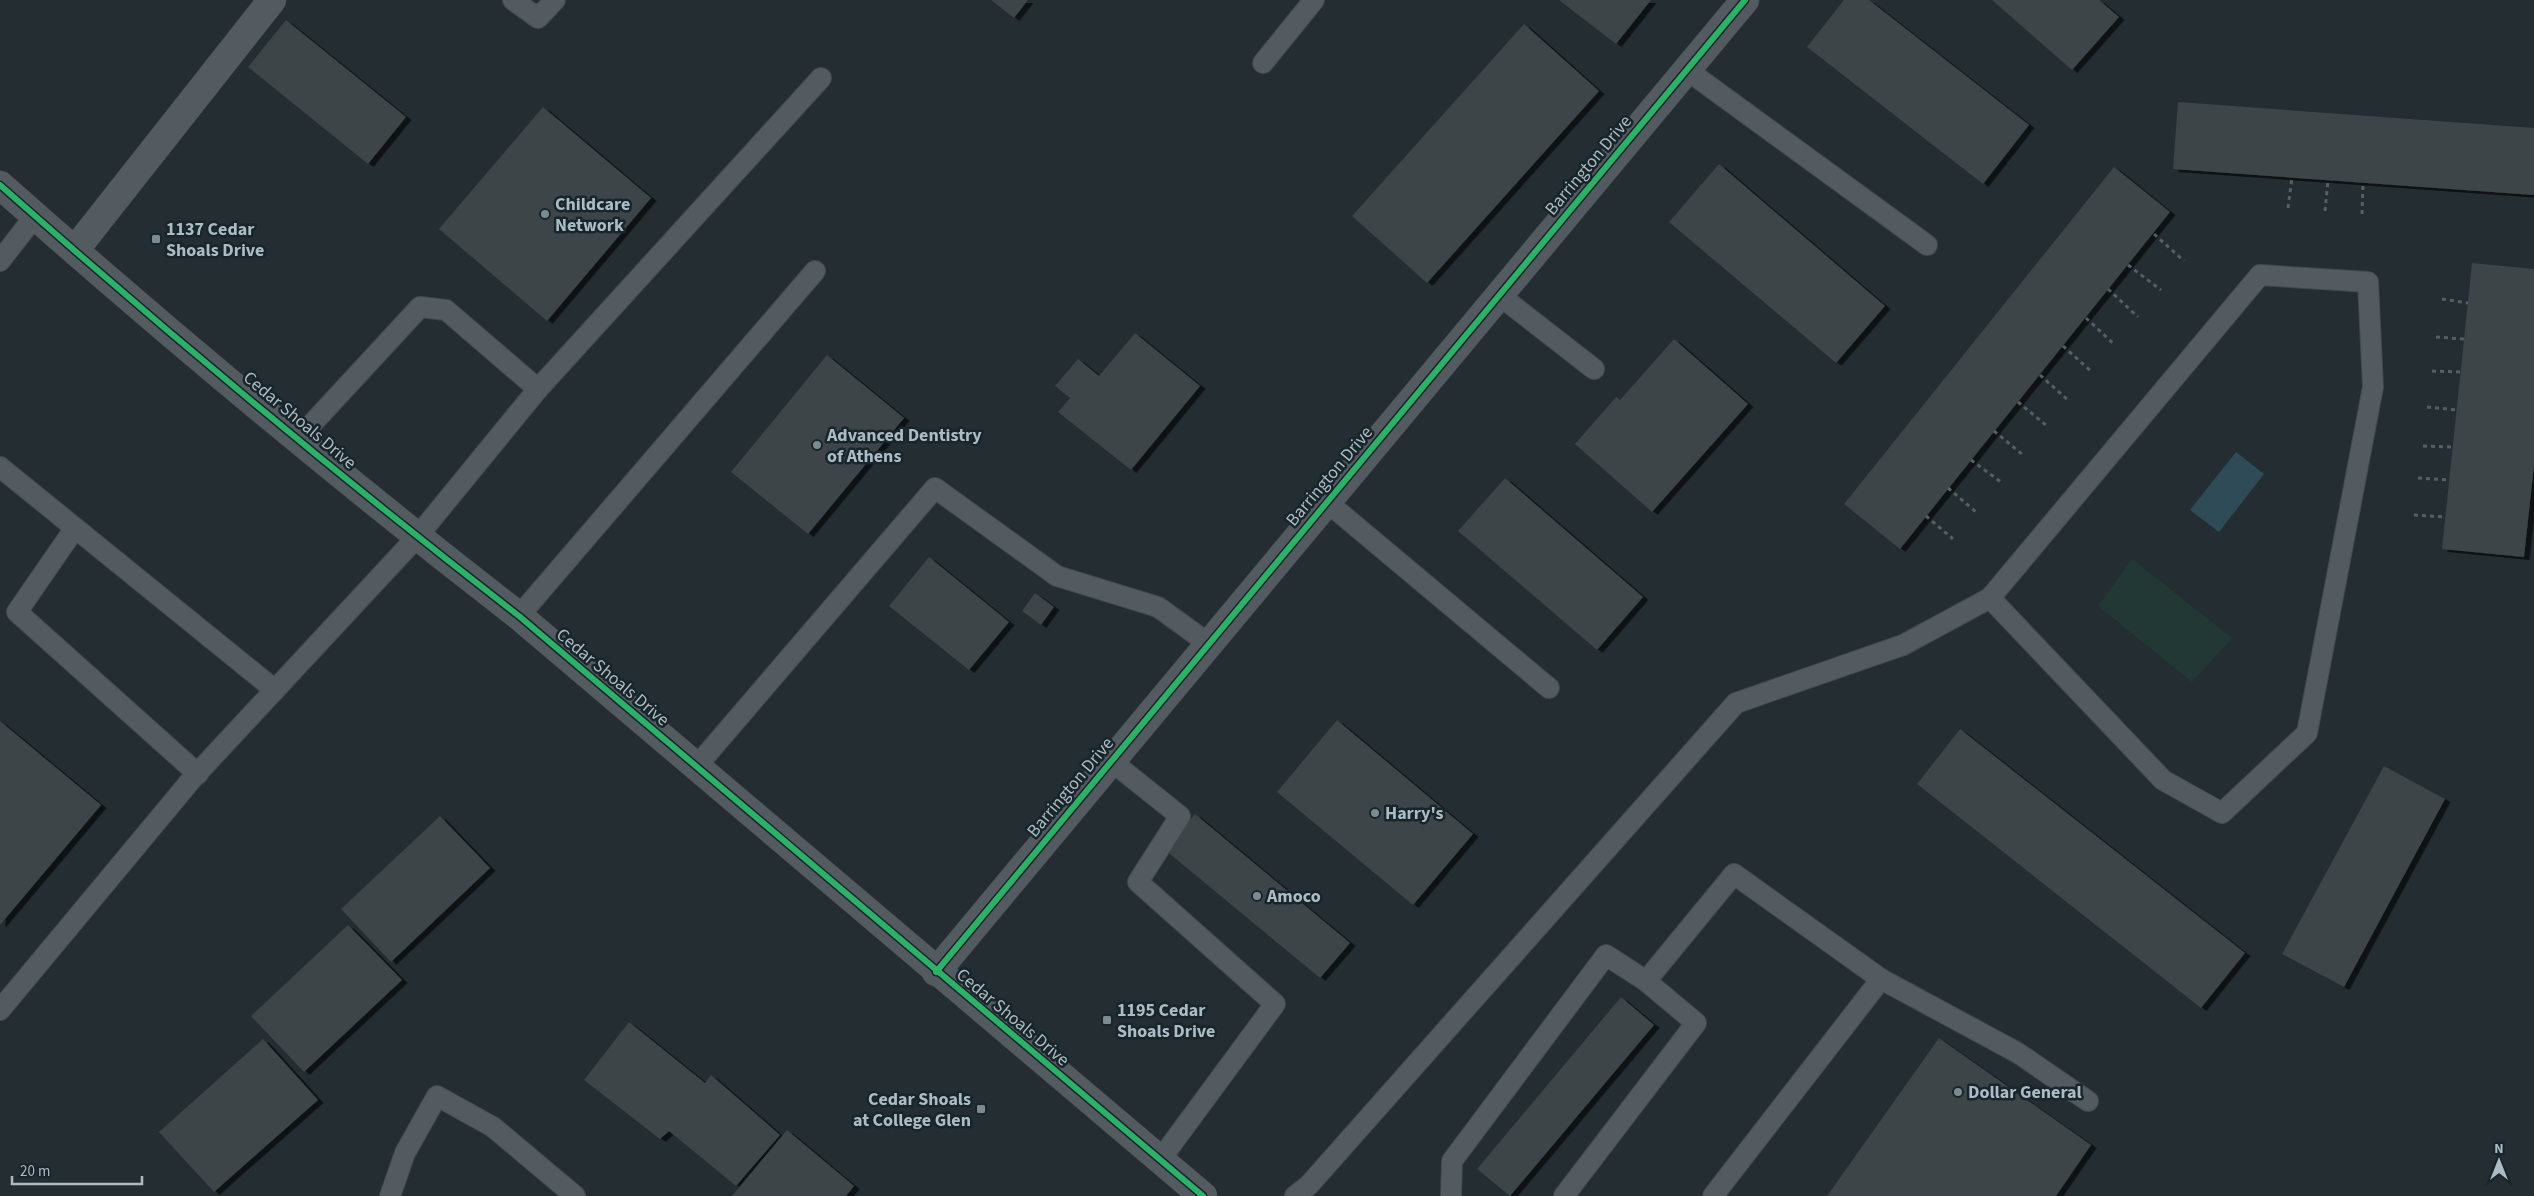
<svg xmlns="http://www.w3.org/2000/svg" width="2534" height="1196" font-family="'Source Sans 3',sans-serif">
<defs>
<filter id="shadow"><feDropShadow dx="5.5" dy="3" stdDeviation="0" flood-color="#0009"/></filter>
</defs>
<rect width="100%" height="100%" fill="#242d31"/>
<polygon fill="#223834" points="2132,559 2232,638 2192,682 2098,606"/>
<polygon fill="#2f4b58" points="2236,452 2264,474 2219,532 2190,510"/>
<g fill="#3c4448" filter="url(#shadow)">
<polygon points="991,0 1028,0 1014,18"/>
<polygon points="1559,0 1651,0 1616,44"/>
<polygon points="1844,0 1869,0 2029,125 1983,184 1807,47"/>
<polygon points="1992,0 2099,0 2119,17 2072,70"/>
<polygon points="286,20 406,117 368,164 248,67"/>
<polygon points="1524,24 1599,91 1427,283 1352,216"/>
<polygon points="2178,102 2534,128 2534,195 2173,169"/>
<polygon points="543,107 651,198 547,321 439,229"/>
<polygon points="1719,164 1885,306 1836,363 1669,222"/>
<polygon points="2114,167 2170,212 1900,549 1844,504"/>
<polygon points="2472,263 2534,269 2534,465 2524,557 2442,549"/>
<polygon points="1135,333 1200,386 1131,470 1058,412 1070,398 1055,386 1078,359 1099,376"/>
<polygon points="1674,339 1748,404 1652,512 1575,444 1616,397 1620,400"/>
<polygon points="827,355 904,418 808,534 731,472"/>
<polygon points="1505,478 1643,597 1597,650 1458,531"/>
<polygon points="929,557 1009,622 969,670 889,606"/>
<polygon points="1035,593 1054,607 1041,625 1022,611"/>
<polygon points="1337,720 1473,834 1413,905 1277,792"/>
<polygon points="0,721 101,805 0,925"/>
<polygon points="1960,729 2245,953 2201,1008 1917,784"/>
<polygon points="2384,766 2445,799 2344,987 2282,954"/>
<polygon points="1195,814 1350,943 1320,978 1165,850"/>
<polygon points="440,816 490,868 391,962 341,909"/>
<polygon points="348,925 402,980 304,1072 251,1016"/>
<polygon points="1621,997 1654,1025 1510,1196 1477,1169"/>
<polygon points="629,1022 705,1083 711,1075 780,1135 736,1186 669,1131 660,1139 584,1080"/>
<polygon points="1939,1038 2091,1145 2056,1196 1827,1196"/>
<polygon points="263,1039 318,1100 214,1192 159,1132"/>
<polygon points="787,1130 854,1186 846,1196 732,1196"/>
</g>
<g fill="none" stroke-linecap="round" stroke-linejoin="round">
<defs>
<g id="service">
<polyline points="513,0 538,18 555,0"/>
<polyline points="1263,63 1314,0"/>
<polyline points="1687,70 1927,245"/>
<polyline points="0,261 35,216"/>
<polyline points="1499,295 1594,369"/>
<polyline points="538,389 821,78"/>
<polyline points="0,467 275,690"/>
<polyline points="1327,502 1549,688"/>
<polyline points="75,528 17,612 198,774"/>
<polyline points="519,616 815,271"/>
<polyline points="1111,761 1180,816 1138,882 1275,1004 1160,1160"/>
<polyline points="696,767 935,488 1057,576 1158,607 1209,644"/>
<polyline points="1881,979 2018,1053 2088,1101"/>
<polyline points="1646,981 1734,874 1881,979 1713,1196"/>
<polyline points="0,1010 192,779 417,537 538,389 446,310 420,307 298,439"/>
<polyline points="390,1196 405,1153 437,1096 493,1127 575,1196"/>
<polyline points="1295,1196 1309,1185 1736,703 1903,645 1990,598 2260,275 2368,282 2373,387 2307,733 2222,813 2163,780 1990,598"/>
<polyline points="1451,1196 1452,1161 1606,955 1646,981 1696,1023 1564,1196"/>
</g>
<g id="minor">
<polyline points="75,250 272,0"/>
<polyline points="936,972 1745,0"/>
</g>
<path id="tertiary" d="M 0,185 C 168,334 341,478 519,616 L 1203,1196"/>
</defs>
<use href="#service" stroke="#42494c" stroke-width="22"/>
<use href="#minor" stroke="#42494c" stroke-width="29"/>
<use href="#tertiary" stroke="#42494c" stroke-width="29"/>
<g stroke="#566063" stroke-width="3" stroke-dasharray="4 4" stroke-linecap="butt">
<polyline points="2288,208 2292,177"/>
<polyline points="2325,211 2328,180"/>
<polyline points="2362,214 2363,183"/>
<polyline points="2154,234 2184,261"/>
<polyline points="2128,265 2161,290"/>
<polyline points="2108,289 2138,317"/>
<polyline points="2442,299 2468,303"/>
<polyline points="2086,318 2115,345"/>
<polyline points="2436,337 2464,339"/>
<polyline points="2063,346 2092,372"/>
<polyline points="2432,371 2461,372"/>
<polyline points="2040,375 2069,401"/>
<polyline points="2018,402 2047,426"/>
<polyline points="2427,407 2457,410"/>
<polyline points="1994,431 2023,455"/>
<polyline points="2423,446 2453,447"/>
<polyline points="1971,460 2001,482"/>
<polyline points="2418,478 2450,480"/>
<polyline points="1948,488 1976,512"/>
<polyline points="2414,515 2446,517"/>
<polyline points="1926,516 1953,539"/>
</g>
<use href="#service" stroke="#545b60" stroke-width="20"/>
<use href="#minor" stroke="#545b60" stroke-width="28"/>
<use href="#tertiary" stroke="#545b60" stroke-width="28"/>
<defs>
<g id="cycleway">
<path d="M 0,185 C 168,334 341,478 519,616 L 1203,1196"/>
<polyline points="936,972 1745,0"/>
</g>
</defs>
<use href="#cycleway" stroke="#18252b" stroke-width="9"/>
<use href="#cycleway" stroke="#2db169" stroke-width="6"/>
</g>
<g fill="#7c8a91" stroke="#18252b" stroke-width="2">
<circle cx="545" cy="214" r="5"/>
<rect x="151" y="234" width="10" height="10" rx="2.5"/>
<circle cx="817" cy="445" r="5"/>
<circle cx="1375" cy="813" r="5"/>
<circle cx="1257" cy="896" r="5"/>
<rect x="1102" y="1015" width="10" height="10" rx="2.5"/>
<circle cx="1958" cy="1092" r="5"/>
<rect x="976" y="1104" width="10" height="10" rx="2.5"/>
</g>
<g text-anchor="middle" stroke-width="5" stroke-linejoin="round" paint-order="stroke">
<g font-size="18" fill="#acbcc4" stroke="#18252b">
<text transform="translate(1588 165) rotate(-50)" y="6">Barrington Drive</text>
<text transform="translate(300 420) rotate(40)" y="6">Cedar Shoals Drive</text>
<text transform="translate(1329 476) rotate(-50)" y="6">Barrington Drive</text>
<text transform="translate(613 677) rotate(40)" y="6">Cedar Shoals Drive</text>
<text transform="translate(1070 787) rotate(-50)" y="6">Barrington Drive</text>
<text transform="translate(1013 1017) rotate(40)" y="6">Cedar Shoals Drive</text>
</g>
<g font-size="18" font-weight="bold" fill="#acbcc4" stroke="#18252b" text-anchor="start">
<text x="555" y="210">Childcare<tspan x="555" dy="21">Network</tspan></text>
<text x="166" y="235">1137 Cedar<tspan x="166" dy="21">Shoals Drive</tspan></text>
<text x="827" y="441">Advanced Dentistry<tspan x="827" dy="21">of Athens</tspan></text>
<text x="1385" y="819">Harry's</text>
<text x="1267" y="902">Amoco</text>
<text x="1117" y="1016">1195 Cedar<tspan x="1117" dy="21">Shoals Drive</tspan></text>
<text x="1968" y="1098">Dollar General</text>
<text x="971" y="1105" text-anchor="end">Cedar Shoals<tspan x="971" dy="21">at College Glen</tspan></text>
</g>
</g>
<g transform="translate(2499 1161)" stroke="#18252b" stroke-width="4" paint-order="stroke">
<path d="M0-4L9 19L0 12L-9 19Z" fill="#acbcc4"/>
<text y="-8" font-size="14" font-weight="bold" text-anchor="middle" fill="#acbcc4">N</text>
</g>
<path d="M12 1176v8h130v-8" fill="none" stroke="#acbcc4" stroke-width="2.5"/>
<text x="20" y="1176" font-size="15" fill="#acbcc4" stroke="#18252b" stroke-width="4" paint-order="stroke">20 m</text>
</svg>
